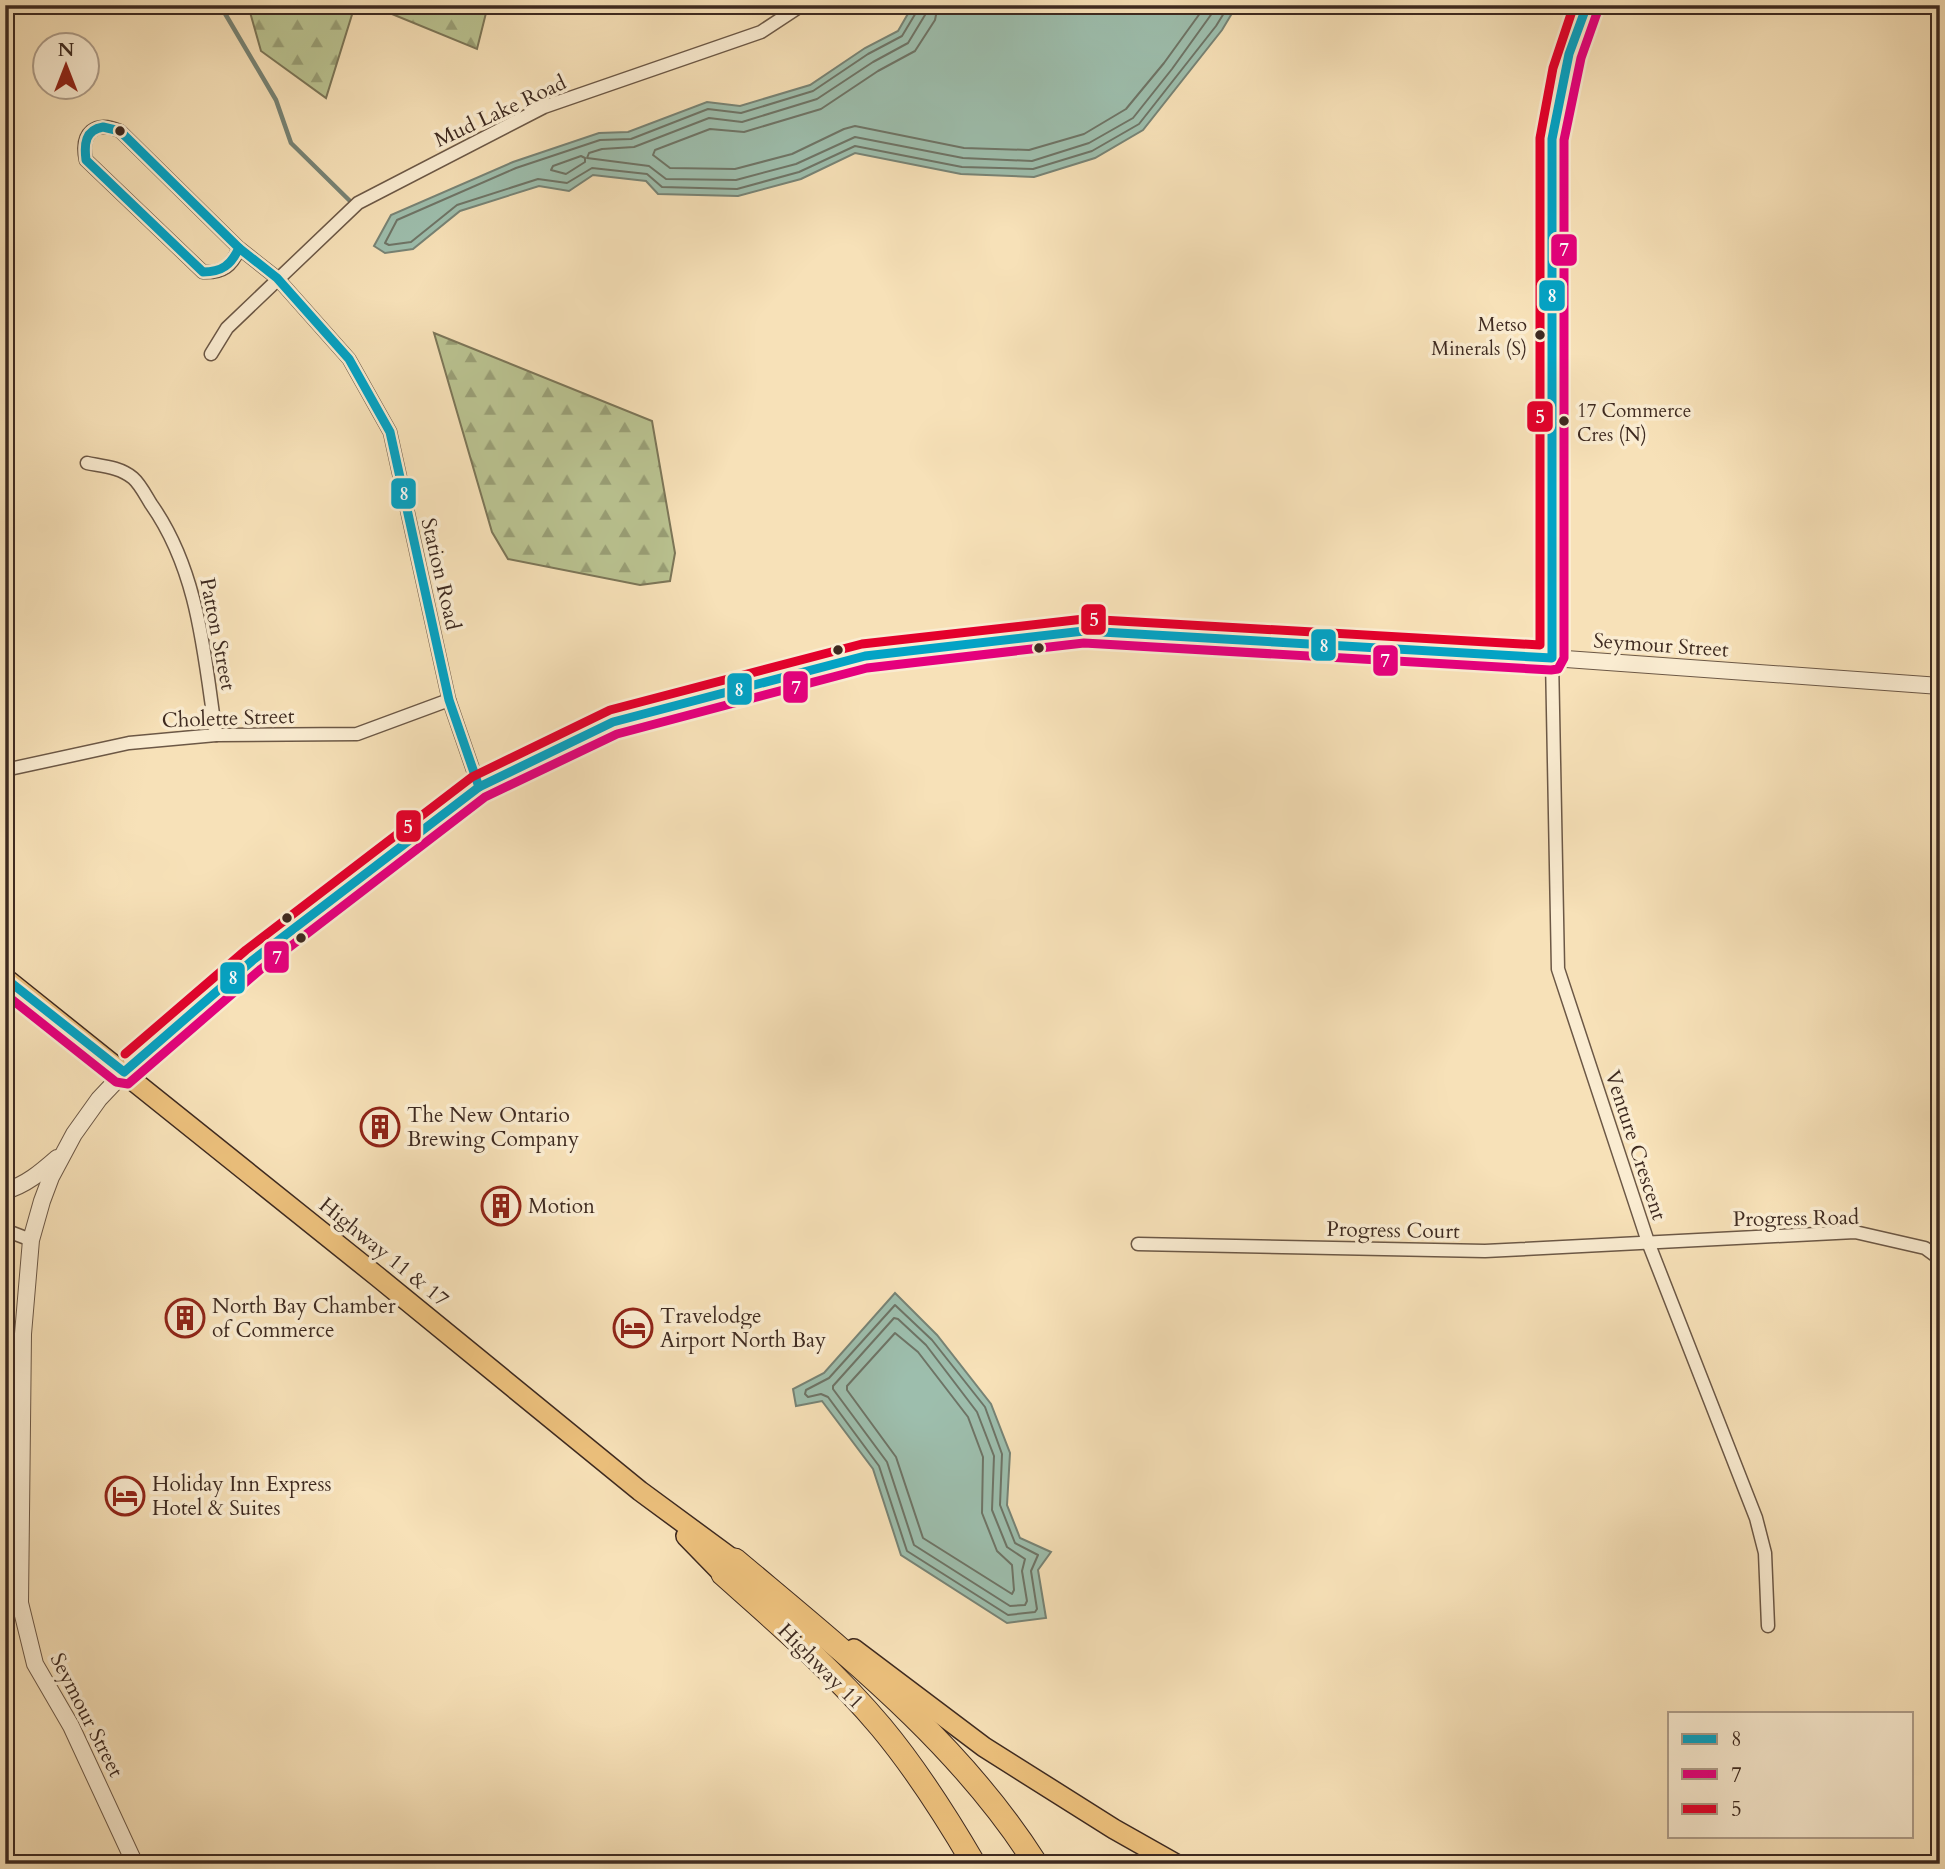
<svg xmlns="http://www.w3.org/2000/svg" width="1945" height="1869" font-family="Cardo,serif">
<defs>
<pattern id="forest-firs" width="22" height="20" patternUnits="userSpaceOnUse" patternTransform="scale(1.75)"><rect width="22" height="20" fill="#bac391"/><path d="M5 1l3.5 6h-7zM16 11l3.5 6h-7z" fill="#999f76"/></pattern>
</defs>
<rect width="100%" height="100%" fill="#f7e1b8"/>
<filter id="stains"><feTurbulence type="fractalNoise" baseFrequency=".00286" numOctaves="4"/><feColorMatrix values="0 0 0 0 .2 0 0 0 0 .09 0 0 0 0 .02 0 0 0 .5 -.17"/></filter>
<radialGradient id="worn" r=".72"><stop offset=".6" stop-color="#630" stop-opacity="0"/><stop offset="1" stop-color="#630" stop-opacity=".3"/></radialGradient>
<g fill="url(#forest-firs)" stroke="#7c7658" stroke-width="2">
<polygon points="248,5 355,5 326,98 261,51"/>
<polygon points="370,5 488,5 477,49"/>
<polygon points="434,333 652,421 675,553 670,581 640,585 508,559 492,532"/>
</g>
<g fill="#9dbead" stroke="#778375" stroke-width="2">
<polygon points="913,5 1237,5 1222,30 1143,130 1095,158 1034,177 961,174 855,153 801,179 738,196 658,194 646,181 593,175 569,191 539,186 460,211 413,249 385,253 374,246 391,215 513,162 599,133 628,132 707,102 740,106 810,85 865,48 898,31"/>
<polygon points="895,1293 937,1335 991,1404 1010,1453 1007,1505 1020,1538 1051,1552 1038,1570 1046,1618 1007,1623 901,1555 873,1469 822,1401 796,1406 793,1389 824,1373"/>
</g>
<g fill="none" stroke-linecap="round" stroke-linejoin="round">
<g stroke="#6e7466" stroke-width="2">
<polyline points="918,5 917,11 902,36 868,54 813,91 741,113 708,109 631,139 600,140 516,168 397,220 385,243 389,245 411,242 457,205 538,179 567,183 592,168 647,174 662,187 737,189 799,172 855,146 962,167 1033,169 1092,151 1139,124 1216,26 1229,5"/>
<polyline points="927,5 925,15 908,43 873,62 817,99 742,122 709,118 634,147 602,149 589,153 587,158 649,166 666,179 736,180 796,164 855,137 963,158 1032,161 1089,143 1133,118 1172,69 1218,5"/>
<polyline points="938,5 935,20 915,51 878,71 821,109 744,132 710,129 655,150 653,155 670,168 735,169 792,154 844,129 855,126 964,148 1029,150 1084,134 1126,109 1164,63 1206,5"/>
<polygon points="581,156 585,158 585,162 566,174 551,170 553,166"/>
<polygon points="895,1305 932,1340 985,1407 1002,1454 1000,1505 1015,1543 1038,1555 1031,1571 1037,1609 1035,1612 1008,1615 907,1551 879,1466 828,1397 821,1394 808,1397 805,1394 806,1390 829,1378"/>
<polygon points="894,1318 898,1319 926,1345 977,1412 994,1456 992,1510 1007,1547 1025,1559 1022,1571 1027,1601 1025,1605 1010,1606 914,1545 887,1462 833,1389 833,1386"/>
<polygon points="895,1333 918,1352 968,1417 983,1457 982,1513 997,1551 1012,1565 1014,1590 1012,1594 923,1538 896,1457 847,1390 847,1386"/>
</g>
<polyline stroke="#778375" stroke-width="4.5" points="220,5 276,100 291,143 350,201"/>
<defs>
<g id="minor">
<path d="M 1587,5 C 1567,48 1559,93 1552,139 L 1552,658 L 1558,969 L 1648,1242 L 1756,1518 L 1765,1553 L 1768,1626"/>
<path d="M 239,248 C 232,266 223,273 203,272 L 86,160 C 80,133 95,120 120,131 L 239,248 L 277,278 L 349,359 L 390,432 L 449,700 L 479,787"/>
<polyline points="211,354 227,328 358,203 544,107 761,32 802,5"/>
<path d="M 87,463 C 102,466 120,467 133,478 C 140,484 146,496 151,504 C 199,572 204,655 216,735"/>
<polyline points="5,770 129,743 216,735 357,734 449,700"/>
<polyline points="5,1230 31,1240"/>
<polyline points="1138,1244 1485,1251 1855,1232 1925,1248 1940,1259"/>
</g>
<g id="tertiary">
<path d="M 5,1191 C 26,1185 41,1172 57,1158"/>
<polyline points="135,1864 71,1726 35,1664 20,1603 23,1334 31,1240 42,1201 51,1177 74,1134 99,1099 133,1063 253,960 479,787 613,722 865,656 1084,631 1552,658 1940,686"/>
</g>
<g id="trunk">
<polyline points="5,978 378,1277 640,1491 746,1569"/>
<polyline points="686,1536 723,1574"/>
<polyline points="854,1649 984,1747 1114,1829 1176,1864"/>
</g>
<g id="motorway">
<path d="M 735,1560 C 844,1652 959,1742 1036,1864"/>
<path d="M 723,1574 C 777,1622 834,1671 881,1727 C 916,1769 946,1816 974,1864"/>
</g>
</defs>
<use href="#minor" stroke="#6c5846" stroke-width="15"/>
<use href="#tertiary" stroke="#6c5846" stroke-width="18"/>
<use href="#trunk" stroke="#3e2a20" stroke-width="22"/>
<use href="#motorway" stroke="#3e2a20" stroke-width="25"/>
<use href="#minor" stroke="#faecd1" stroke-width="12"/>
<use href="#tertiary" stroke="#faecd1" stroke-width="16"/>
<use href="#trunk" stroke="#ecc07c" stroke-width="19"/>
<use href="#motorway" stroke="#ecc07c" stroke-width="23"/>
<defs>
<g id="bus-1">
<path d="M 103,127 L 120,131 L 239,248 C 231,265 222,272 203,272 L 86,160 C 84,144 85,130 103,127 Z"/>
<polyline points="239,248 277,278 349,359 390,432 449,700 479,787"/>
<polyline points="5,978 124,1072 253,960 479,787 613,722 865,656 1084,631 1552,658 1552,139 1569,54 1587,5"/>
</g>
<polyline id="bus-2" points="5,994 116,1082 128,1084 261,969 485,797 617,734 867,668 1084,643 1551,670 1558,669 1564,658 1564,140 1581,58 1598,10"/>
<polyline id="bus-3" points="125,1054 246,950 472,777 610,710 862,644 1084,619 1540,645 1540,138 1553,68 1574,5"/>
</defs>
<use href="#bus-1" stroke="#faecd1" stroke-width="14"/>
<use href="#bus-2" stroke="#faecd1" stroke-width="14"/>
<use href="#bus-3" stroke="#faecd1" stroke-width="14"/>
<use href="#bus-1" stroke="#03a3c5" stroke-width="9"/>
<use href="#bus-2" stroke="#e5007d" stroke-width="9"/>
<use href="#bus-3" stroke="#e4002b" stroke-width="9"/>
</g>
<defs>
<symbol id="building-ring" viewBox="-11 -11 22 22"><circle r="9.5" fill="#faecd1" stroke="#8f2418" stroke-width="1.5"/><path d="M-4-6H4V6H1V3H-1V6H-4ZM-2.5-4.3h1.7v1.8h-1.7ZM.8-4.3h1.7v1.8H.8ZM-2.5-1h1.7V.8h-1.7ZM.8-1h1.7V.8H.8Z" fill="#8f2418"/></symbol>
<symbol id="hotel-ring" viewBox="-11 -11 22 22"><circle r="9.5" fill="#faecd1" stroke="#8f2418" stroke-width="1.5"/><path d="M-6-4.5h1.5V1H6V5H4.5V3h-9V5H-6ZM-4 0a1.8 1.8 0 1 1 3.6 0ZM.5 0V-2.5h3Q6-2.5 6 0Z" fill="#8f2418"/></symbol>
</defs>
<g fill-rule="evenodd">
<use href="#building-ring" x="358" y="1105" width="44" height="44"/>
<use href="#building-ring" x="479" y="1184" width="44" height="44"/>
<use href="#building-ring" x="163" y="1296" width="44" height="44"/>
<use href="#hotel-ring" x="611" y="1306" width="44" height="44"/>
<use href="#hotel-ring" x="103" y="1474" width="44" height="44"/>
</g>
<g fill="#3e2a20" stroke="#faecd1" stroke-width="2.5">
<circle cx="120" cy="131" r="6"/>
<circle cx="1540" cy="335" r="6"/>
<circle cx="1564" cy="421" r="6"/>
<circle cx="1039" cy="648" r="6"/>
<circle cx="838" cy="650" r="6"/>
<circle cx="287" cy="918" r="6"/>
<circle cx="301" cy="938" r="6"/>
</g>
<g text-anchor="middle" stroke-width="7" stroke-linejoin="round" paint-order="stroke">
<g font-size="19" fill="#3e2a20" stroke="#faecd1" text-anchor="end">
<text x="1527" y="331">Metso<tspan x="1527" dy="24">Minerals (S)</tspan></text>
<text x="1577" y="417" text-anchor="start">17 Commerce<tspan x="1577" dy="24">Cres (N)</tspan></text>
</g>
<g font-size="21" fill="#3e2a20" stroke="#faecd1">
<text transform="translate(500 111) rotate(-25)" y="7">Mud Lake Road</text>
<text transform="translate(441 574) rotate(77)" y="7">Station Road</text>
<text transform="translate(218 634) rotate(79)" y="7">Patton Street</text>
<text transform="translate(1661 645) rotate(4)" y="7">Seymour Street</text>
<text transform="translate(228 718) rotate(-2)" y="7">Cholette Street</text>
<text transform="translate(1636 1145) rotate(72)" y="7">Venture Crescent</text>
<text transform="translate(1796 1218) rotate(-1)" y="7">Progress Road</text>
<text transform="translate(1393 1230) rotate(1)" y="7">Progress Court</text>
<text transform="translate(384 1252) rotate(39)" y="7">Highway 11 &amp; 17</text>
<text transform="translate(821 1666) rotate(45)" y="7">Highway 11</text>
<text transform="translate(87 1715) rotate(63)" y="7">Seymour Street</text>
</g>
<g font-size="21" fill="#3e2a20" stroke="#faecd1" text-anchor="start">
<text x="407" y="1122">The New Ontario<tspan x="407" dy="24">Brewing Company</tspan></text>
<text x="528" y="1213">Motion</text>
<text x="212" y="1313">North Bay Chamber<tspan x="212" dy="24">of Commerce</tspan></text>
<text x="660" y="1323">Travelodge<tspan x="660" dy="24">Airport North Bay</tspan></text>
<text x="152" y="1491">Holiday Inn Express<tspan x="152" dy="24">Hotel &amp; Suites</tspan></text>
</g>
</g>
<g stroke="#faecd1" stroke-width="2.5">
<rect x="1550" y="233" width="28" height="34" rx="7" fill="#e5007d"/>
<rect x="1538" y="279" width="28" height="33" rx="7" fill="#03a3c5"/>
<rect x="1526" y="400" width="28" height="33" rx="7" fill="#e4002b"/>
<rect x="390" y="477" width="27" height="33" rx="7" fill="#03a3c5"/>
<rect x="1080" y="603" width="27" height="33" rx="7" fill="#e4002b"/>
<rect x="1310" y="628" width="27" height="34" rx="7" fill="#03a3c5"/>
<rect x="1372" y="644" width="27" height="33" rx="7" fill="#e5007d"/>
<rect x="782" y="670" width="27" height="34" rx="7" fill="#e5007d"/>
<rect x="726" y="672" width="27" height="34" rx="7" fill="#03a3c5"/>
<rect x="395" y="809" width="27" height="34" rx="7" fill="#e4002b"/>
<rect x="263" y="940" width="27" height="34" rx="7" fill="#e5007d"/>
<rect x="219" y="961" width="27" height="34" rx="7" fill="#03a3c5"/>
</g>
<g font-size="19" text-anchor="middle" font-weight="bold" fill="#fff">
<text x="1564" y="256">7</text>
<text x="1552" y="302">8</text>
<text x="1540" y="423">5</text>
<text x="404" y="500">8</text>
<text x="1094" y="626">5</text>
<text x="1324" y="652">8</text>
<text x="1385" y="667">7</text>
<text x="796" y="694">7</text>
<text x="739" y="696">8</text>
<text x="408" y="833">5</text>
<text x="277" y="964">7</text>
<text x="233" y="984">8</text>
</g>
<rect width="1945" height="1869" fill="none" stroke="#f7e1b8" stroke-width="28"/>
<rect x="7" y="7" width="1931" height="1855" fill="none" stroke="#3e2a20" stroke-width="3.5"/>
<rect x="14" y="14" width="1917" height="1841" fill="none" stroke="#3e2a20" stroke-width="2"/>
<rect x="1668" y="1712" width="245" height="126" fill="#faecd1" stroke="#af9e8a" stroke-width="2"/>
<rect x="1682" y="1734" width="35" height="10" fill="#03a3c5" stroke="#af9e8a" stroke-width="2"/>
<text x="1731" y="1746" font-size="21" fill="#3e2a20">8</text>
<rect x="1682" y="1769" width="35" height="10" fill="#e5007d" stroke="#af9e8a" stroke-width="2"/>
<text x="1731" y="1782" font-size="21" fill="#3e2a20">7</text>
<rect x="1682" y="1804" width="35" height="10" fill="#e4002b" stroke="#af9e8a" stroke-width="2"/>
<text x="1731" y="1816" font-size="21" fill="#3e2a20">5</text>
<g transform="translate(66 66)"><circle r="33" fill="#faecd1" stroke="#af9e8a" stroke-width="2"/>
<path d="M0-5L12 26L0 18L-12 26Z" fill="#8f2418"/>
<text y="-10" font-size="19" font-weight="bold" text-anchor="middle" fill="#3e2a20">N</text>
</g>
<rect width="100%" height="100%" filter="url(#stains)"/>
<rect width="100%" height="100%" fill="url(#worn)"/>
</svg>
